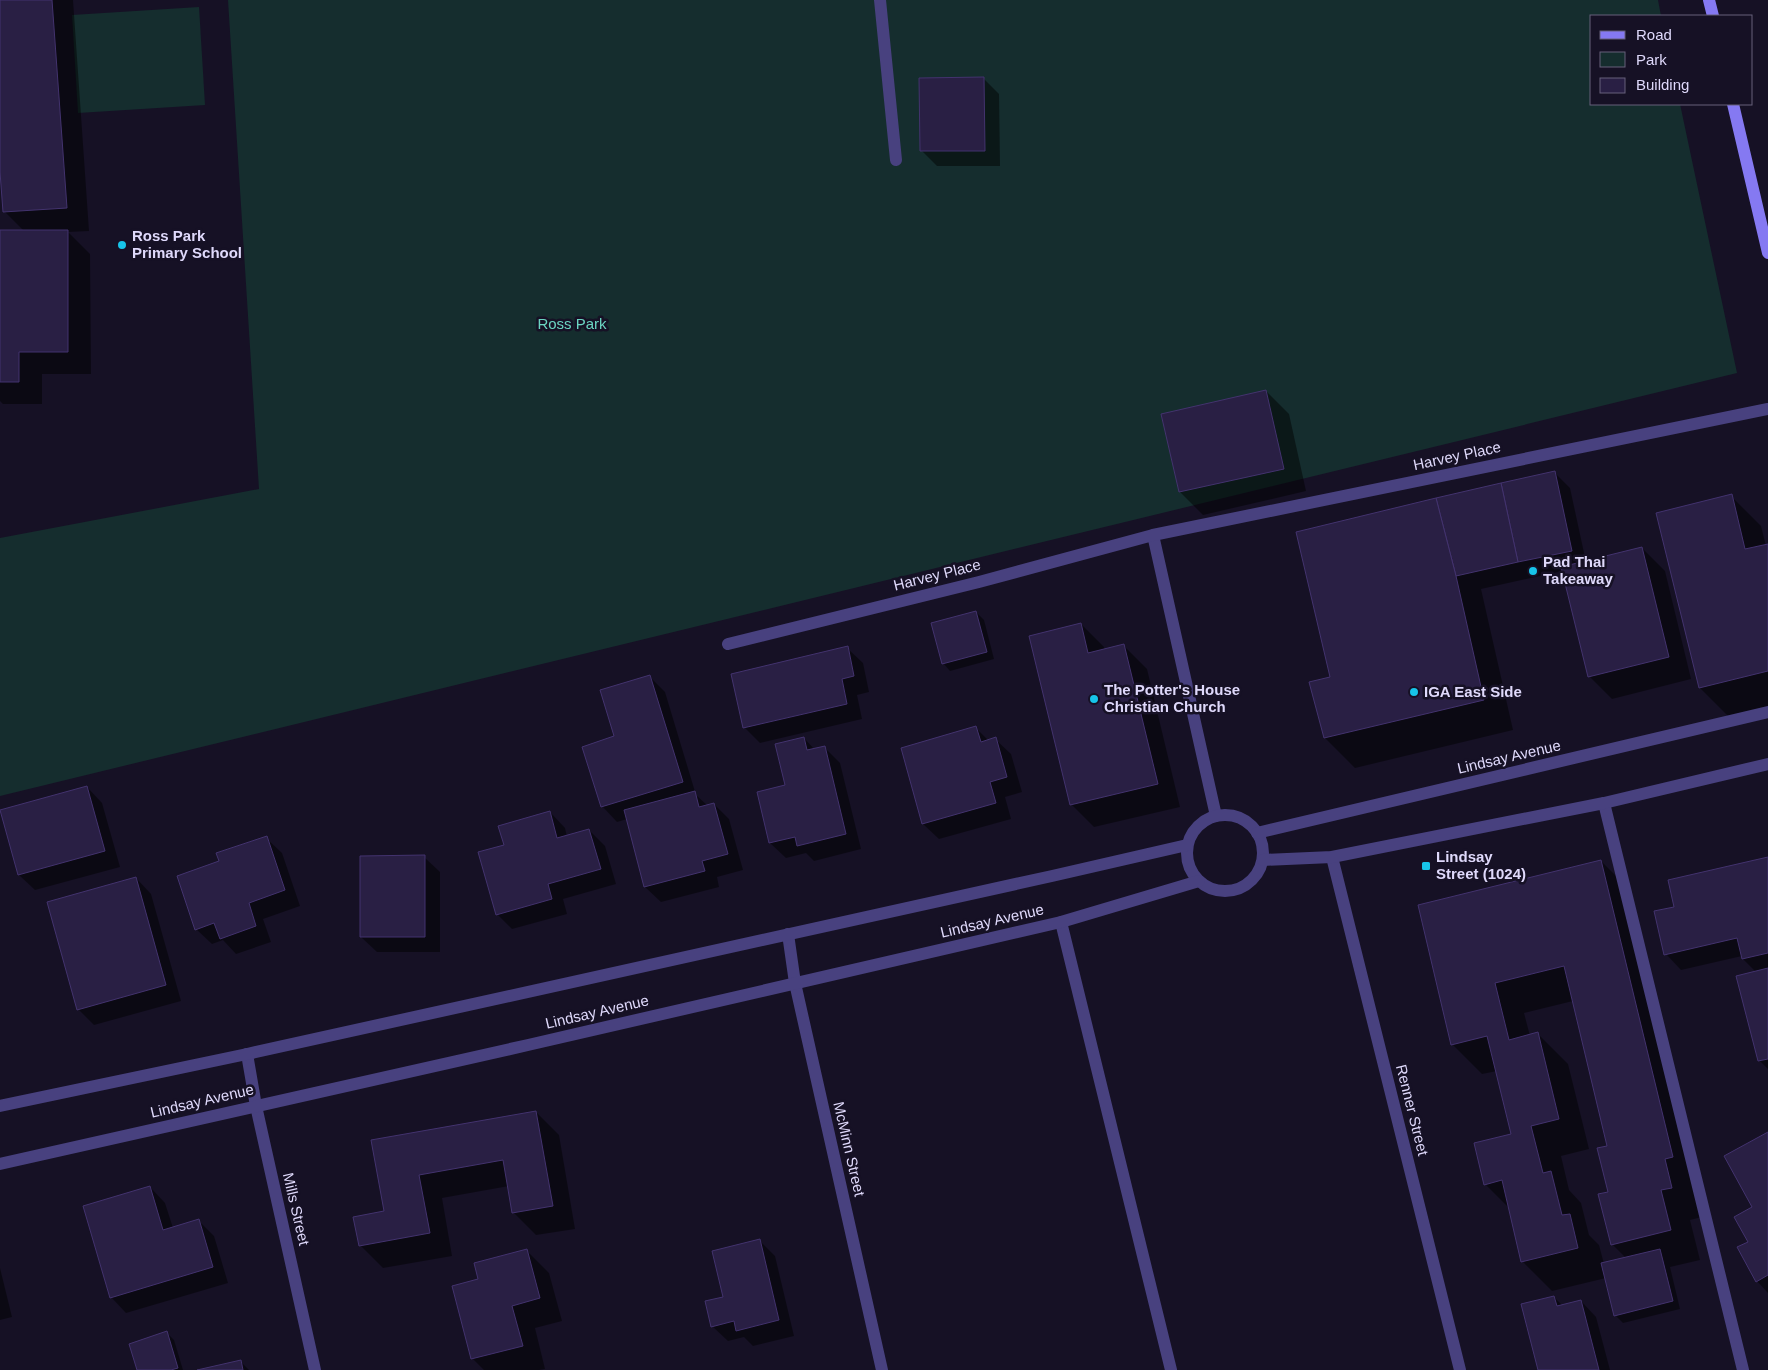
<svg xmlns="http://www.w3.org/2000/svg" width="1768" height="1370" font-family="Helvetica,sans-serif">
<rect width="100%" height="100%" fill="#161125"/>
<g fill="#152d2e">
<polygon points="228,0 1658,0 1661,16 1592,16 1592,104 1680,104 1737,373 0,796 0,538 259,489"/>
<polygon points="199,7 205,105 78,113 72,15"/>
</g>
<g fill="#0007" fill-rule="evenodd">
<polygon points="0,0 73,0 89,231 68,232 90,254 91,374 42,374 42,404 3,404 0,401 0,231 24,231 4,211 0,154"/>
<polygon points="984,79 999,94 1000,166 937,166 922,151"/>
<polygon points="1266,391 1289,414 1306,491 1203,515 1180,492"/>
<polygon points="1555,473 1570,488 1586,562 1642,548 1665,571 1691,679 1612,699 1589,676 1563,571 1481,589 1513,730 1355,768 1325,738 1332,678"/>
<polygon points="1731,496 1761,526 1766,546 1768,545 1768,708 1730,718 1700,688 1657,514"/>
<polygon points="976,612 984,620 994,659 950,671 943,663"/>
<polygon points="1081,624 1104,647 1105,651 1124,646 1147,669 1180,807 1094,827 1071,804"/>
<polygon points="847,648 863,663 869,692 857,695 862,719 760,743 744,727"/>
<polygon points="649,676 665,692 696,795 708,806 714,804 729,819 743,870 717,877 719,887 661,902 645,887 627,819 617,822 602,806 616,737"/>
<polygon points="976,728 989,741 995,739 1011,754 1022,792 1005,797 1011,819 939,839 923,824"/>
<polygon points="804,738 815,750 824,747 840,763 861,849 814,861 806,853 786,858 770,843 758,792 786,786"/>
<polygon points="87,787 102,803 120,867 35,890 19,875 2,811"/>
<polygon points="550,812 565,828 567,837 589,830 605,846 616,884 563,899 567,914 512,929 497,914 505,845"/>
<polygon points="266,838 282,853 300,906 263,919 271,942 236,954 223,940 212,944 196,929"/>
<polygon points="424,857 440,872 440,952 377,952 361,937"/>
<polygon points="1768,858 1768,1069 1759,1060 1756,972 1743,959 1742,956 1681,970 1666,954 1675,908"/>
<path d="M 1601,861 L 1631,891 L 1702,1217 L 1690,1220 L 1700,1260 L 1670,1267 L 1680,1309 L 1623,1323 L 1615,1315 L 1606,1278 L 1552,1291 L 1522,1261 L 1510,1209 L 1485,1184 L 1513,1135 L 1497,1071 L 1482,1074 L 1452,1044 L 1419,906 ZM 1573,1001 L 1609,1147 L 1612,1244 L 1626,1258 L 1604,1264 L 1599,1245 L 1589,1235 L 1581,1203 L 1569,1190 L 1561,1156 L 1589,1149 L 1568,1064 L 1538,1034 L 1530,1036 L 1524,1013 Z"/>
<polygon points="136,878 151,894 181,1001 94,1025 78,1009"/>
<polygon points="536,1112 559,1135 575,1229 536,1235 513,1212 509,1186 442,1198 452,1256 383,1268 360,1245 385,1212 372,1141"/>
<polygon points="1768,1133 1768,1293 1757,1281 1749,1242 1754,1207"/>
<polygon points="150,1187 165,1203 173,1228 199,1221 214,1236 228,1283 126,1313 111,1297"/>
<polygon points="760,1241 775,1256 794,1336 753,1346 744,1337 728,1341 712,1326 724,1298"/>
<polygon points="526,1250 549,1273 562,1321 535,1328 545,1369 539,1370 484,1370 472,1358 480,1280"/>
<polygon points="0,1268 12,1317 0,1320"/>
<polygon points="1554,1297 1563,1306 1581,1301 1596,1317 1610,1370 1540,1370"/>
<polygon points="167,1333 174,1340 183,1370 139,1370"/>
<polygon points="240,1361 249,1370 202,1370"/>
</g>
<g fill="#291f44" stroke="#43336e">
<polygon points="0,0 52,0 67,208 3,212 0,172"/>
<polygon points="984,77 985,151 920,151 919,78"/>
<polygon points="0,230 68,230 68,352 19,352 19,382 0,382"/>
<polygon points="1266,390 1284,469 1179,492 1161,414"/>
<polygon points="1555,471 1572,551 1518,562 1501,483"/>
<polygon points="1501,483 1518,562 1456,576 1436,498"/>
<polygon points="1732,494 1745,549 1768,544 1768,671 1699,688 1656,513"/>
<polygon points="1436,498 1456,576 1484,700 1324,738 1309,682 1330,677 1296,532"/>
<polygon points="1642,547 1669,657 1588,677 1561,567"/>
<polygon points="976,611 987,652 942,664 931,623"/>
<polygon points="1081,623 1088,653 1124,644 1158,784 1070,805 1029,636"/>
<polygon points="848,646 854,676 842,679 847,704 743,728 731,674"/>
<polygon points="650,675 683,782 601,807 582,747 614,736 600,690"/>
<polygon points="976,726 981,742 996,737 1007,777 990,782 996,803 922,824 901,748"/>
<polygon points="804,737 807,750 825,746 846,834 797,846 795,837 769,843 757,792 785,785 775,744"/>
<polygon points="87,786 105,851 18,875 0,810"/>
<polygon points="695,791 699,807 714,803 728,854 702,861 705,871 644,887 624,810"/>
<polygon points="550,811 557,838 589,829 601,869 548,884 552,899 496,915 478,852 504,845 498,826"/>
<polygon points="267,836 285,890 249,903 256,926 220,939 214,923 195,930 177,876 219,861 216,853"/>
<polygon points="425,855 425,937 360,937 360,856"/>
<polygon points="1768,857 1768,953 1742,959 1737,938 1664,955 1654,911 1674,907 1668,880"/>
<polygon points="1601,860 1673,1157 1665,1159 1672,1188 1661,1190 1671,1230 1611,1245 1598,1194 1608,1192 1597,1148 1607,1146 1564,966 1495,983 1509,1040 1538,1032 1559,1119 1531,1126 1543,1173 1551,1171 1562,1215 1570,1214 1578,1248 1521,1262 1502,1180 1484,1185 1474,1143 1511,1134 1487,1036 1451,1045 1418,905"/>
<polygon points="136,877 166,985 77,1010 47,902"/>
<polygon points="1768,968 1768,1059 1758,1061 1736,976"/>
<polygon points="536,1111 553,1206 512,1213 503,1160 419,1175 430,1233 359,1246 353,1217 384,1211 371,1140"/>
<polygon points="1768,1132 1768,1275 1756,1282 1737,1247 1748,1242 1734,1217 1752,1207 1724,1156"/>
<polygon points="150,1186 163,1230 199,1219 213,1267 110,1298 83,1206"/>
<polygon points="760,1239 779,1320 736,1331 734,1321 711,1327 705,1301 723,1297 712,1251"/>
<polygon points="527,1249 540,1298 512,1306 523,1346 471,1359 452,1286 478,1279 474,1263"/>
<polygon points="1660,1249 1673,1301 1614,1316 1601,1263"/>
<polygon points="1554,1296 1557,1306 1581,1300 1599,1370 1538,1370 1521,1304"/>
<polygon points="167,1331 178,1368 171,1370 137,1370 129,1344"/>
<polygon points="241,1360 243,1370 197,1370"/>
</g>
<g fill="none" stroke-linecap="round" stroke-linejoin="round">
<g stroke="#48417f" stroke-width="12">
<polyline points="880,0 896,160"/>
<polyline points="1604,803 1743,1370"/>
<polyline points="1061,922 1171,1370"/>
</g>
<g stroke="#48417f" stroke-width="12">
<polyline points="1153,535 1216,816"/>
<polyline points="728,644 979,582 1153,535 1768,409"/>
<circle cx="1225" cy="853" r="38"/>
<polyline points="1257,833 1768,712"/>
<polyline points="1332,857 1460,1370"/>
<polyline points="1263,860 1332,857 1604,803 1768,764"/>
<polyline points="788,934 795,983 882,1370"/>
<polyline points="247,1054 256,1106 315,1370"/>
<polyline points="0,1106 247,1054 1052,876 1187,845"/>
<polyline points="0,1164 528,1045 1061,922 1199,881"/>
</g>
<g stroke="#8579f2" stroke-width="12">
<polyline points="1709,0 1713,16"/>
<polyline points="1733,104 1768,253"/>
</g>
</g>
<g fill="#17c4e9" stroke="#161125" stroke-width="2">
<circle cx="122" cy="245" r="5"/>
<circle cx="1533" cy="571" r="5"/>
<circle cx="1414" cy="692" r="5"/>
<circle cx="1094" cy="699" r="5"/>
<rect x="1421" y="861" width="10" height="10" rx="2.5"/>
</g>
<g text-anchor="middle" stroke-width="5" stroke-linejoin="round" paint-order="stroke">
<g font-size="15" font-weight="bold" fill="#dfd9fb" stroke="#161125" text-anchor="start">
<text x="132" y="241">Ross Park<tspan x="132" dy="17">Primary School</tspan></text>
<text x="1543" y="567">Pad Thai<tspan x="1543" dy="17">Takeaway</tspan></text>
<text x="1104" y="695">The Potter's House<tspan x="1104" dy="17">Christian Church</tspan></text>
<text x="1424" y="697">IGA East Side</text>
<text x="1436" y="862">Lindsay<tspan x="1436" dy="17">Street (1024)</tspan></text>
</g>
<g font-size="15" fill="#6bd5c2" stroke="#161125">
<text x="572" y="329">Ross Park</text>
</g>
<g font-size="15" fill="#dfd9fb" stroke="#161125">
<text transform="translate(1457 456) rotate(-12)" y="5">Harvey Place</text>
<text transform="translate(937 575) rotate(-14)" y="5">Harvey Place</text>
<text transform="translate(1509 757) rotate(-13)" y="5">Lindsay Avenue</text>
<text transform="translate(992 921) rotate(-13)" y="5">Lindsay Avenue</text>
<text transform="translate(597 1012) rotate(-13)" y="5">Lindsay Avenue</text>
<text transform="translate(202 1101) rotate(-13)" y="5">Lindsay Avenue</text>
<text transform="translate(1412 1110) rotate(76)" y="5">Renner Street</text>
<text transform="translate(849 1149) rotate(77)" y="5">McMinn Street</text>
<text transform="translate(296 1209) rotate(77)" y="5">Mills Street</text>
</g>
</g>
<rect x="1590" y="15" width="162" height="90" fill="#161125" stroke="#66617b"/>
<rect x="1600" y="31" width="25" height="8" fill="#8579f2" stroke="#66617b"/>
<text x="1636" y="40" font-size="15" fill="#dfd9fb">Road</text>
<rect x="1600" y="52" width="25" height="15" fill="#152d2e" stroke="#66617b"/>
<text x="1636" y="65" font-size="15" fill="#dfd9fb">Park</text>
<rect x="1600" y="78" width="25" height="15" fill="#291f44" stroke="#66617b"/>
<text x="1636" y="90" font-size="15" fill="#dfd9fb">Building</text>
</svg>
